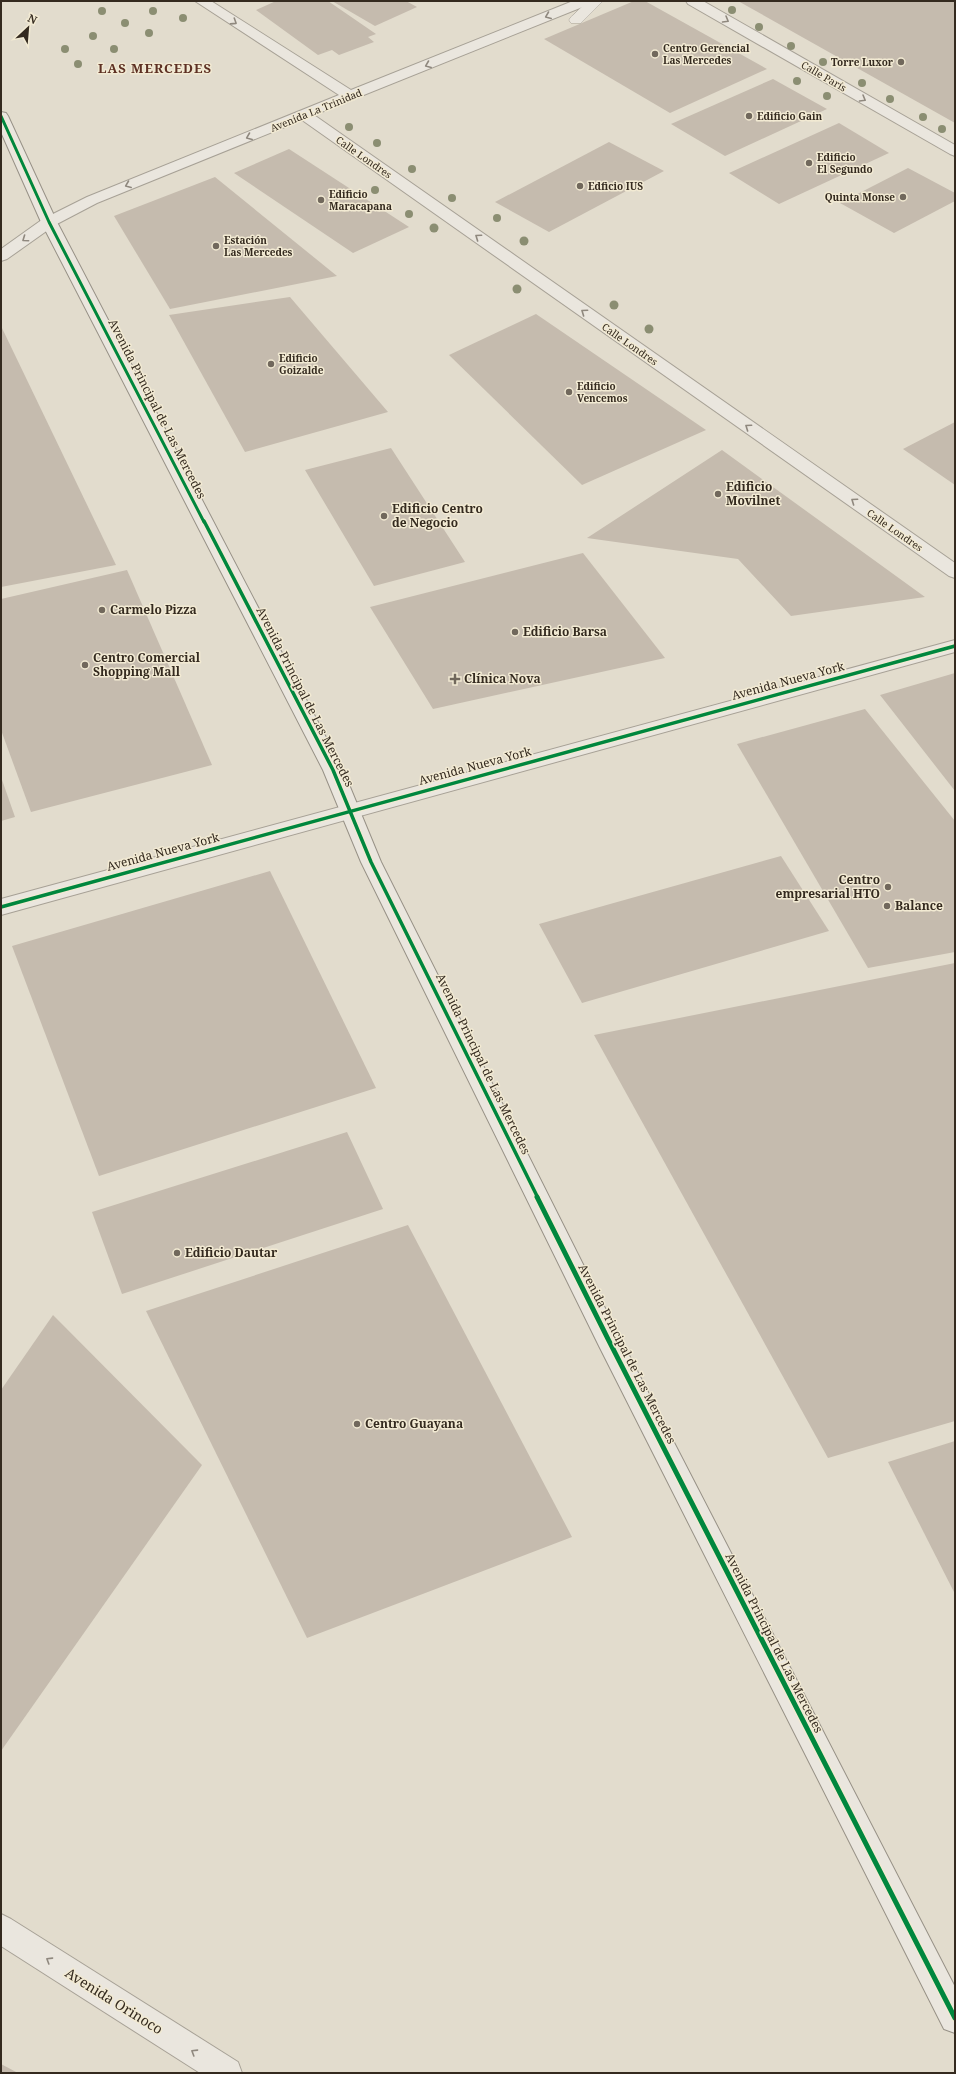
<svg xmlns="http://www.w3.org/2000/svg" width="956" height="2074" font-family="'Noto Serif',serif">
<rect width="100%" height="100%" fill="#e2dccd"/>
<g fill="#c5bbae">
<polygon points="276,1 328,1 376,34 368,37 374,42 339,55 332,50 318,55 256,10"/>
<polygon points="332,1 406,1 417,7 375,26"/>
<polygon points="634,1 645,1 767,69 670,113 544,39"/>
<polygon points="738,1 955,1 955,123"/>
<polygon points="773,79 827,109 725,156 671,124"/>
<polygon points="839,123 889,153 779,204 729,173"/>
<polygon points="609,142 664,171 549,232 495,202"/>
<polygon points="289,149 409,227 353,253 234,173"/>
<polygon points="908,168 955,193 955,201 894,233 840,203"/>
<polygon points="215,177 337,276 170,309 114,216"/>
<polygon points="290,297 388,412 245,452 169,315"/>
<polygon points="536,314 706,430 582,485 449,355"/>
<polygon points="1,326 116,565 1,587"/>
<polygon points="955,422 955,485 903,449"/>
<polygon points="391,448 465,562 374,586 305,470"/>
<polygon points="722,450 925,597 791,616 738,559 587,538"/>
<polygon points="583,553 665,658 433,709 370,607"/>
<polygon points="127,570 212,765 31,812 1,730 1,599"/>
<polygon points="955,673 955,791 880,695"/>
<polygon points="865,709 955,821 955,952 868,968 737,744"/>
<polygon points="1,777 15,817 1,821"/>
<polygon points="781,856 829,931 582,1003 539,924"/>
<polygon points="270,871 376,1088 99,1176 12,946"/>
<polygon points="955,963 955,1421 828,1458 594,1035"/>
<polygon points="347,1132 383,1209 122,1294 92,1212"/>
<polygon points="408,1225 572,1537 307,1638 146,1311"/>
<polygon points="53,1315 202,1465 1,1751 1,1390"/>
<polygon points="955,1441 955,1594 888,1462"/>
<polygon points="1,2064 18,2073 1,2073"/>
</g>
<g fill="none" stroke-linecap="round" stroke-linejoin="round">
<defs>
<polygon id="lane" points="588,1 603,1 581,23 571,23 569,20 571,17"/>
<g id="street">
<polygon points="195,1 211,1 351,90 573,1 592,1 590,4 314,115 955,563 955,578 949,576 302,120 97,203 55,225 7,259 1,261 1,249 43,219 87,197 339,95"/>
<polygon points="686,1 703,1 955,145 955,156 950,154 688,4"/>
<polygon points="955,640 955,652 1,915 1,899"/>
<polygon points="1,1914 11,1919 238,2062 242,2073 200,2073 1,1946"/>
</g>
<polygon id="secondary" points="1,112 6,113 8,116 57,222 343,770 381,862 617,1332 955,1987 955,2033 944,2029 599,1346 361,862 323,770 41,222 1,132"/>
</defs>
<use href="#lane" stroke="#a7a196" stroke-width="1"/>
<use href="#street" stroke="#a7a196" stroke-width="2"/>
<use href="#secondary" stroke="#979186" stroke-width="2"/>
<use href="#lane" fill="#eae6de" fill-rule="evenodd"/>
<use href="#street" fill="#eae6de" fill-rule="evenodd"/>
<use href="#secondary" fill="#eae6de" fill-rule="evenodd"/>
<defs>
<polyline id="cycleway-far2" points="1,116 49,222 204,522"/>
<g id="cycleway-far1">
<polyline points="204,521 333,770 371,862 538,1198"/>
<polyline points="1,907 955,646"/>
</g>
<polyline id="cycleway" points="537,1197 608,1339 955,2018"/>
</defs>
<use href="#cycleway-far2" stroke="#f2ead3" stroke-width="5"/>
<use href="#cycleway-far1" stroke="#f2ead3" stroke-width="6"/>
<use href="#cycleway" stroke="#f2ead3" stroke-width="8"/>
<use href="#cycleway-far2" stroke="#00873e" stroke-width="3"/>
<use href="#cycleway-far1" stroke="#00873e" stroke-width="3.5"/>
<use href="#cycleway" stroke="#00873e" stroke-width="5"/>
</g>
<g fill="#8b8e72">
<circle cx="732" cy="10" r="4"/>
<circle cx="102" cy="11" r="4"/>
<circle cx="153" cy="11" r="4"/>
<circle cx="183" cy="18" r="4"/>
<circle cx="125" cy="23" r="4"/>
<circle cx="759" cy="27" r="4"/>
<circle cx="149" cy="33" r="4"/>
<circle cx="93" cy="36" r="4"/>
<circle cx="791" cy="46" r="4"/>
<circle cx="65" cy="49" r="4"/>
<circle cx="114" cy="49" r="4"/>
<circle cx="823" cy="62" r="4"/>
<circle cx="78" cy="64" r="4"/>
<circle cx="797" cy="81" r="4"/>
<circle cx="862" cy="83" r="4"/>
<circle cx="827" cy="96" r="4"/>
<circle cx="890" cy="99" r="4"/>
<circle cx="923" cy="117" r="4"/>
<circle cx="349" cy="127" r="4"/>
<circle cx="942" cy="129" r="4"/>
<circle cx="377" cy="143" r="4"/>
<circle cx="412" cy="169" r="4"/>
<circle cx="375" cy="190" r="4"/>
<circle cx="452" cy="198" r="4"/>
<circle cx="409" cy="214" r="4"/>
<circle cx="497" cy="218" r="4"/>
<circle cx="434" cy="228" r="4.5"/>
<circle cx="524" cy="241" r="4.5"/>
<circle cx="517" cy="289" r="4.5"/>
<circle cx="614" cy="305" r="4.5"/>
<circle cx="649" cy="329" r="4.5"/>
</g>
<defs><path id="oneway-chevron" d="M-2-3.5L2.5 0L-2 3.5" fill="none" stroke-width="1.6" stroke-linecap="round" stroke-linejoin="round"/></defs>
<g stroke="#8f887e">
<use href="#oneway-chevron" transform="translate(548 16) rotate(158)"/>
<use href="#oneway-chevron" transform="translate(726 20) rotate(30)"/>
<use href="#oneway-chevron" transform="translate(234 22) rotate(33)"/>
<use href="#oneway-chevron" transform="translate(428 65) rotate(158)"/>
<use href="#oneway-chevron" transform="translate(863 99) rotate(30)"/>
<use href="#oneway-chevron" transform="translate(249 137) rotate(158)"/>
<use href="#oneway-chevron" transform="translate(128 185) rotate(158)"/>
<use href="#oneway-chevron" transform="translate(478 237) rotate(-145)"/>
<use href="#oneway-chevron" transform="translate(25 239) rotate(145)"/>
<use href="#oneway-chevron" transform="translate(584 312) rotate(-145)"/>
<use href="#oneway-chevron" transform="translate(748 427) rotate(-145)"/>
<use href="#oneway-chevron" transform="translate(854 501) rotate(-145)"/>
<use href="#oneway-chevron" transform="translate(49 1960) rotate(-148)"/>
<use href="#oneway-chevron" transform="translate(194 2052) rotate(-148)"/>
</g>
<g fill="#71685c" stroke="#f2ead3" stroke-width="1.5">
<circle cx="655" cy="54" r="4"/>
<circle cx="901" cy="62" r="4"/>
<circle cx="749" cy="116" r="4"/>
<circle cx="809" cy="163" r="4"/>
<circle cx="580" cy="186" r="4"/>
<circle cx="903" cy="197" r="4"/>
<circle cx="321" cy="200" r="4"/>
<circle cx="216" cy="246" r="4"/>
<circle cx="271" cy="364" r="4"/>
<circle cx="569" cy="392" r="4"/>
<circle cx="718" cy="494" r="4"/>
<circle cx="384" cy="516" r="4"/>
<circle cx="102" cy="610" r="4"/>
<circle cx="515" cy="632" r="4"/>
<circle cx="85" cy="665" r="4"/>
<path d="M453 673h4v4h4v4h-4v4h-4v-4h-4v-4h4z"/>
<circle cx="888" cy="887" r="4"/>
<circle cx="887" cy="906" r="4"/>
<circle cx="177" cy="1253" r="4"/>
<circle cx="357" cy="1424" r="4"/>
</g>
<g text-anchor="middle" stroke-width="3" stroke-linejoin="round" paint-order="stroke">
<g font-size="10" font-weight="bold" fill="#342a1f" stroke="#f2ead3" text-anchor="start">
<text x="663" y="52">Centro Gerencial<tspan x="663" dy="12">Las Mercedes</tspan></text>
<text x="893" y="66" text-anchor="end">Torre Luxor</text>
<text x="757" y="120">Edificio Gain</text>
<text x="817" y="161">Edificio<tspan x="817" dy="12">El Segundo</tspan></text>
<text x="588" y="190">Edficio IUS</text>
<text x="329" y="198">Edificio<tspan x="329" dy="12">Maracapana</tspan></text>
<text x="895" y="201" text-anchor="end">Quinta Monse</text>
<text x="224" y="244">Estación<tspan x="224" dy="12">Las Mercedes</tspan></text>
<text x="279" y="362">Edificio<tspan x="279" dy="12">Goizalde</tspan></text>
<text x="577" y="390">Edificio<tspan x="577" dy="12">Vencemos</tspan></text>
</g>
<g font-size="10" fill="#342a1f" stroke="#f2ead3">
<text transform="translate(824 76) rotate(30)" y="4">Calle París</text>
<text transform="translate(316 110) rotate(-22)" y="4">Avenida La Trinidad</text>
<text transform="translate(364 157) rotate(35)" y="4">Calle Londres</text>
<text transform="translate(630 344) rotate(35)" y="4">Calle Londres</text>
<text transform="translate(895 530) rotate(35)" y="4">Calle Londres</text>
</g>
<g font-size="12" fill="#342a1f" stroke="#f2ead3">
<text transform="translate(157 409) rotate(63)" y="4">Avenida Principal de Las Mercedes</text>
<text transform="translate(788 681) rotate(-15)" y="4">Avenida Nueva York</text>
<text transform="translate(305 697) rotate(63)" y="4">Avenida Principal de Las Mercedes</text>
<text transform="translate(475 766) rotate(-15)" y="4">Avenida Nueva York</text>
<text transform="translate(163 852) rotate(-15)" y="4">Avenida Nueva York</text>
<text transform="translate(483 1064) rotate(64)" y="4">Avenida Principal de Las Mercedes</text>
<text transform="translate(627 1354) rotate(63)" y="4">Avenida Principal de Las Mercedes</text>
<text transform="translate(774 1643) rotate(63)" y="4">Avenida Principal de Las Mercedes</text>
</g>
<g font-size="12" font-weight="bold" fill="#342a1f" stroke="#f2ead3" text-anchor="start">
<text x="726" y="491">Edificio<tspan x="726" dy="14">Movilnet</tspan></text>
<text x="392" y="513">Edificio Centro<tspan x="392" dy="14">de Negocio</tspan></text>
<text x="110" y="614">Carmelo Pizza</text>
<text x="523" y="636">Edificio Barsa</text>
<text x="93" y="662">Centro Comercial<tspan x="93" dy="14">Shopping Mall</tspan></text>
<text x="464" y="683">Clínica Nova</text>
<text x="880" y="884" text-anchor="end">Centro<tspan x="880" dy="14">empresarial HTO</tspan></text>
<text x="895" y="910">Balance</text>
<text x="185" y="1257">Edificio Dautar</text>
<text x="365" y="1428">Centro Guayana</text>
</g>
<g font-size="13" font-weight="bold" letter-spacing="1" fill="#5d3023" stroke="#f2ead3">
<text x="155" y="73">LAS MERCEDES</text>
</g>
<g font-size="14" fill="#342a1f" stroke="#f2ead3">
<text transform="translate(114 2001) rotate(32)" y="5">Avenida Orinoco</text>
</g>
</g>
<rect width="956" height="2074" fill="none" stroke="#342a1f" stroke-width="4"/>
<g transform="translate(28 28) rotate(26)" stroke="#f2ead3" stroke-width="3" paint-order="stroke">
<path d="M0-3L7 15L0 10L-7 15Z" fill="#342a1f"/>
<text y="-6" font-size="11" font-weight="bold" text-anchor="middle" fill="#342a1f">N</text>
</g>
</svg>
